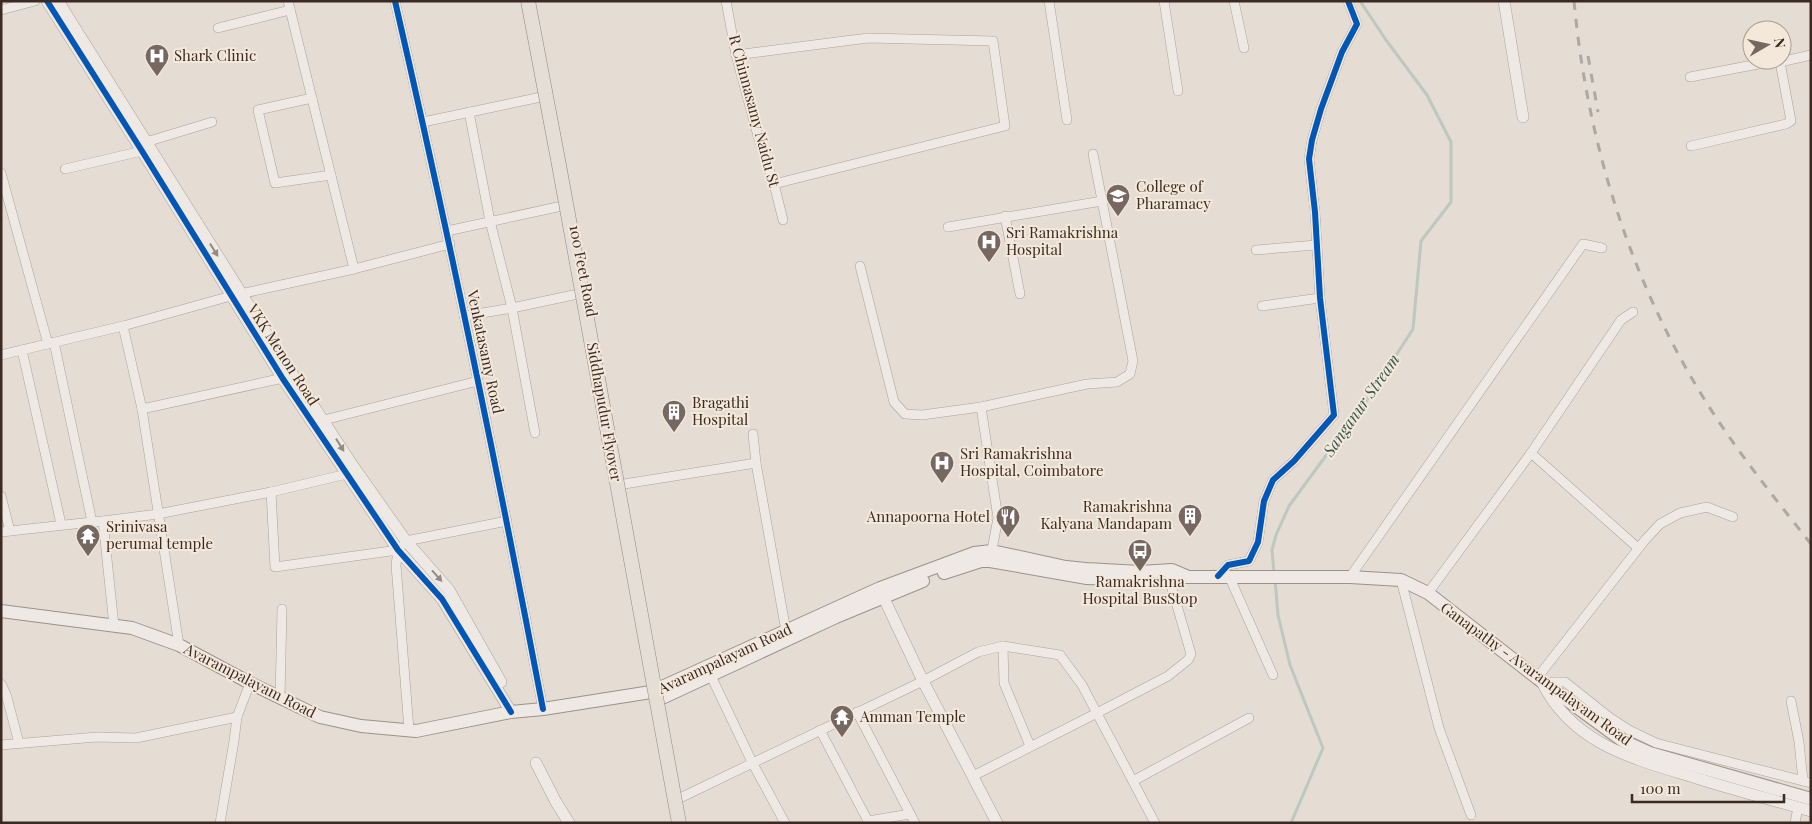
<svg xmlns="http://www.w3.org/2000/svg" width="1812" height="824" font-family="'Playfair Display',serif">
<rect width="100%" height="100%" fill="#e5dcd3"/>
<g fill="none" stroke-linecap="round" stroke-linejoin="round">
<g stroke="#bdc9bf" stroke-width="3">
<polyline points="1274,573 1272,550 1276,535 1289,506 1369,397 1413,329 1421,241 1451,202 1451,142 1427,95 1386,40 1360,1"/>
<polyline points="1275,579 1278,615 1290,665 1323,748 1291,823"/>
</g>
<defs>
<g id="minor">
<polyline points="288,1 354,269"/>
<path d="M 395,1 C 449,236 498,472 543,709"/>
<polyline points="726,1 736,55 758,136 774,184 783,220"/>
<polyline points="1049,1 1067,120"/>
<polyline points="1164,1 1178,91"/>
<polyline points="1234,1 1244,48"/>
<polyline points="1,10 35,1"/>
<polyline points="218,28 290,10"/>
<polyline points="736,55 868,38 993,41 1005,126 774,184"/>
<polyline points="1690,77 1774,61 1780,62 1811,55"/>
<polyline points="312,98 258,110 275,183 331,175"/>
<polyline points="469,112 490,221 512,308 535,433"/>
<polyline points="423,122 541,97"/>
<polyline points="146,142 212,122"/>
<polyline points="1691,146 1786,124 1791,121 1780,62"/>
<polyline points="65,169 142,151"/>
<polyline points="1,173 48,344"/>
<polyline points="1005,216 1020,294"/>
<polyline points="948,227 1102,201"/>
<polyline points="447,231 562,206"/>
<polyline points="1256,250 1316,245"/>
<polyline points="860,266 894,402 905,414 922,415 981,407 1087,384 1117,382 1130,374 1133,361 1093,154"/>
<polyline points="1262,306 1320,298"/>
<polyline points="464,316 512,308 578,294"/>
<polyline points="123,326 142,409 179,645"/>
<polyline points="54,342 92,522 103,521 114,626"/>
<polyline points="22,350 61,524"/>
<polyline points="1,355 123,326 231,296 354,269 450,244"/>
<polyline points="981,407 998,518 991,555"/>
<polyline points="142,409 288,377"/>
<polyline points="324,420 478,381"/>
<polyline points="753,434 756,463 786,631"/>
<polyline points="1531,453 1638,548"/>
<polyline points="347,474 271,492 275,567 398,550 396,565 409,730"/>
<polyline points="624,484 756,463"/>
<polyline points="1,496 10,531"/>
<polyline points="103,521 158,514 271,492"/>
<polyline points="1,532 92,522"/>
<polyline points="404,544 406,541 507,521"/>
<polyline points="1218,576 1228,565 1249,561 1258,542 1264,501 1273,480 1294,461 1334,415 1320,298 1315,212 1309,159 1312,140 1321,109 1342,52 1357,24 1348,1"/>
<polyline points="1229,576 1273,675"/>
<polyline points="1350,577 1583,244 1602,248"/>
<polyline points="1401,580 1439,728 1471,815"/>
<polyline points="1428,593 1531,453 1621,320 1633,312"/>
<polyline points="1003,646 1004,683 1030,746"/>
<polyline points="711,676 752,762 785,823"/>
<polyline points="1537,678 1645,540 1660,524 1680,513 1707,507 1733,517"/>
<polyline points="1542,682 1565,682 1609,717 1629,730 1656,743 1811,783"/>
<polyline points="1,684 6,694 19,743"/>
<polyline points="280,698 282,609"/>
<polyline points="1791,701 1799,742 1803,781"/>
<polyline points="857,712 915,823"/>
<polyline points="820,730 868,821 910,814"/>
<polyline points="1,745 97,737 136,738 237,717"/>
<polyline points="973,776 1097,713 1168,676 1188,660 1191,654 1169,578"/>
<polyline points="1133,781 1249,718"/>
<polyline points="680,798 923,681 978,652 1003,646 1060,655 1082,685 1155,823"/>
<polyline points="220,823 234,741 237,717 250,683"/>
<polyline points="1795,823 1798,807"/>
</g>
<g id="tertiary">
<polyline points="47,1 142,151 283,379 398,550 442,599 511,712"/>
<polyline points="58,1 278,352 353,466 406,541 449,590 501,682"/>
<polyline points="1504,1 1523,117"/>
<polyline points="880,590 923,681 997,823"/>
<path d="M 1542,682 C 1572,743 1631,758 1690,776 C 1730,789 1770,799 1811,811"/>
<polyline points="536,763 556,802 569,823"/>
</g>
<g id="secondary">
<polyline points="944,573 981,561 990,561 1087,578 1148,580"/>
<polyline points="1178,577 1350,577 1401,580 1428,593 1537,678 1623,741 1650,753 1811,799"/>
<polyline points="1,611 132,628 179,645 250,683 320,717 361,726 416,731 511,712 543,709 651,692 880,588 974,553 992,551 1066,567 1086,569 1140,572 1172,570 1186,576"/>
<polyline points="662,698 836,617 923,581"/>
</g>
</defs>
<use href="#minor" stroke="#aba29b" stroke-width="10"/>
<use href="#tertiary" stroke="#aba29b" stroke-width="12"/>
<use href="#secondary" stroke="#9b928b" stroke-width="14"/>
<use href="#minor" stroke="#eee9e4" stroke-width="9"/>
<use href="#tertiary" stroke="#eee9e4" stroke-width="11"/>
<use href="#secondary" stroke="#eee9e4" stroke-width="12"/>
<g stroke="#aea8a3" stroke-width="3" stroke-dasharray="9 9" stroke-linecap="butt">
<path d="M 1574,1 C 1587,141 1629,277 1703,397 C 1735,449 1773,496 1811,544"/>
<polyline points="1588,56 1598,112"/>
</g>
<defs>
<polyline id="primary-bridge" points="528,1 559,165 679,823"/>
</defs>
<use href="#primary-bridge" stroke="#908882" stroke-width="15" stroke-linecap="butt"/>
<use href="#primary-bridge" stroke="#e5ded6" stroke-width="14"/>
<defs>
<g id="cycleway">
<polyline points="47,1 142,151 283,379 398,550 442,599 511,712"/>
<path d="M 395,1 C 449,236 498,472 543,709"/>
<polyline points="1218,576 1228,565 1249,561 1258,542 1264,501 1273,480 1294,461 1334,415 1320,298 1315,212 1309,159 1312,140 1321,109 1342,52 1357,24 1348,1"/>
</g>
</defs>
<use href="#cycleway" stroke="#f4e8db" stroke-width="9"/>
<use href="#cycleway" stroke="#0057b8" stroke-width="6"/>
</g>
<defs><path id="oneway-solid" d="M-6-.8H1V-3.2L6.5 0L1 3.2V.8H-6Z" transform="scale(1.25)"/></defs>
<g fill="#948a84">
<use href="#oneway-solid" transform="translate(214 250) rotate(58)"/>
<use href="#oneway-solid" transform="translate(340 445) rotate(58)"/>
<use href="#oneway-solid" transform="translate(437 576) rotate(48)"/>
</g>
<defs>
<symbol id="hospital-pin" viewBox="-11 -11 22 30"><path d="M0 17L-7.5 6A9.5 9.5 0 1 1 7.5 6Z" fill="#766861" stroke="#f4e8db"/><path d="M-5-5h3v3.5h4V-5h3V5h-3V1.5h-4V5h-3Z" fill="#fff"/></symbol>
<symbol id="school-pin" viewBox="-11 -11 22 30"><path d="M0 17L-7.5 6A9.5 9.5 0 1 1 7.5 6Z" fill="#766861" stroke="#f4e8db"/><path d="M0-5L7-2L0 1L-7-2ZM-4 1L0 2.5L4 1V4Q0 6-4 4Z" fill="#fff"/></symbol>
<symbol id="building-pin" viewBox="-11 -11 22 30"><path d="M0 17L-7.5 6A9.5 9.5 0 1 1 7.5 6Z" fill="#766861" stroke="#f4e8db"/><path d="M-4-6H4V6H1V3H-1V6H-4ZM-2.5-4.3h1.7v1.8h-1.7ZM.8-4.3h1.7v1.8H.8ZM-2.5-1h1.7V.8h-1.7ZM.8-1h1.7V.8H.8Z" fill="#fff"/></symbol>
<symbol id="restaurant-pin" viewBox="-11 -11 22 30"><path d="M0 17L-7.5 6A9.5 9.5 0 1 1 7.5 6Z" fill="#766861" stroke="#f4e8db"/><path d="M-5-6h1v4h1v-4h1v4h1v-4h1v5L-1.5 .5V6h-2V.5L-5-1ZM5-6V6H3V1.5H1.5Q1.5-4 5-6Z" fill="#fff"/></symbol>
<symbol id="temple-pin" viewBox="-11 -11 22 30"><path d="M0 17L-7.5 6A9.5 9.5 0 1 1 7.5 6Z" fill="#766861" stroke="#f4e8db"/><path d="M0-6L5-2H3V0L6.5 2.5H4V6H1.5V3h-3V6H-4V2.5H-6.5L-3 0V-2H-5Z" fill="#fff"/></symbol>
<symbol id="bus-pin" viewBox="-11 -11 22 30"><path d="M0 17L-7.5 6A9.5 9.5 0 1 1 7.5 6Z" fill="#766861" stroke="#f4e8db"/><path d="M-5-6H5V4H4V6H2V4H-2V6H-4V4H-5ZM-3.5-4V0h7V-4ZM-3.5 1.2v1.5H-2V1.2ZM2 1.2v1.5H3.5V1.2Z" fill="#fff"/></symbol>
</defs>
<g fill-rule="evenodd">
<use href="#hospital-pin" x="143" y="42" width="28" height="38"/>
<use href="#school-pin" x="1104" y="182" width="28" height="38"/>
<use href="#hospital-pin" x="975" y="228" width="28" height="38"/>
<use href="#building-pin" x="660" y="398" width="28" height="38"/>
<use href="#hospital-pin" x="928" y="449" width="28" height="38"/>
<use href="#building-pin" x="1176" y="502" width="28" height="38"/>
<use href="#restaurant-pin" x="994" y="503" width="28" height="38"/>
<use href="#temple-pin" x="74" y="522" width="28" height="38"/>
<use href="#bus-pin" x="1126" y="537" width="28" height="38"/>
<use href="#temple-pin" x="828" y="703" width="28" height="38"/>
</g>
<g text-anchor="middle" stroke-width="4" stroke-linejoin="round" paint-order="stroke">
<g font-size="15" fill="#3a2a23" stroke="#f4e8db" text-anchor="start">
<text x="174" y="61">Shark Clinic</text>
<text x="1136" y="192">College of<tspan x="1136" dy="17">Pharamacy</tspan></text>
<text x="1006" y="238">Sri Ramakrishna<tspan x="1006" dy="17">Hospital</tspan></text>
<text x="692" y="408">Bragathi<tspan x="692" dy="17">Hospital</tspan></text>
<text x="960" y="459">Sri Ramakrishna<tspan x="960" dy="17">Hospital, Coimbatore</tspan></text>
<text x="1172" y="512" text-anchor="end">Ramakrishna<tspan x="1172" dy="17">Kalyana Mandapam</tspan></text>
<text x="990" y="522" text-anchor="end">Annapoorna Hotel</text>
<text x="106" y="532">Srinivasa<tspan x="106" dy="17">perumal temple</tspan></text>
<text x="1140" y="587" text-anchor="middle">Ramakrishna<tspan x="1140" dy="17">Hospital BusStop</tspan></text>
<text x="860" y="722">Amman Temple</text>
</g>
<g font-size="15" fill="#3a2a23" stroke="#f4e8db">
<text transform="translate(754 111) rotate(75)" y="5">R Chinnasamy Naidu St</text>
<text transform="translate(583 271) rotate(79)" y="5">100 Feet Road</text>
<text transform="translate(485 352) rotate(78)" y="5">Venkatasamy Road</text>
<text transform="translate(283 355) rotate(57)" y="5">VKK Menon Road</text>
<text transform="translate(604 412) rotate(80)" y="5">Siddhapudur Flyover</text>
<text transform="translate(725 659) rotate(-25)" y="5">Avarampalayam Road</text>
<text transform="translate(1536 674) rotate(36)" y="5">Ganapathy - Avarampalayam Road</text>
<text transform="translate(250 681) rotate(27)" y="5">Avarampalayam Road</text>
</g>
<g font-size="16" font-style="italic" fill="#34584f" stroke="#f4e8db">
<text transform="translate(1361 405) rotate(-55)" y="6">Sanganur Stream</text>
</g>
</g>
<rect width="1812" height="824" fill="none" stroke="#3a2a23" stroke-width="5"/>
<g transform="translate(1767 45) rotate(81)"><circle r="24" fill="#f4e8db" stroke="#aa9c91"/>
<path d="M0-4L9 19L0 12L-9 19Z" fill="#766861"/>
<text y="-8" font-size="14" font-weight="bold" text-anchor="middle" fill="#3a2a23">N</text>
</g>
<path d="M1632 794v8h152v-8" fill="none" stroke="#3a2a23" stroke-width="2.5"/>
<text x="1640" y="794" font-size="15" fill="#3a2a23" stroke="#f4e8db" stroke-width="4" paint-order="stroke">100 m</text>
</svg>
